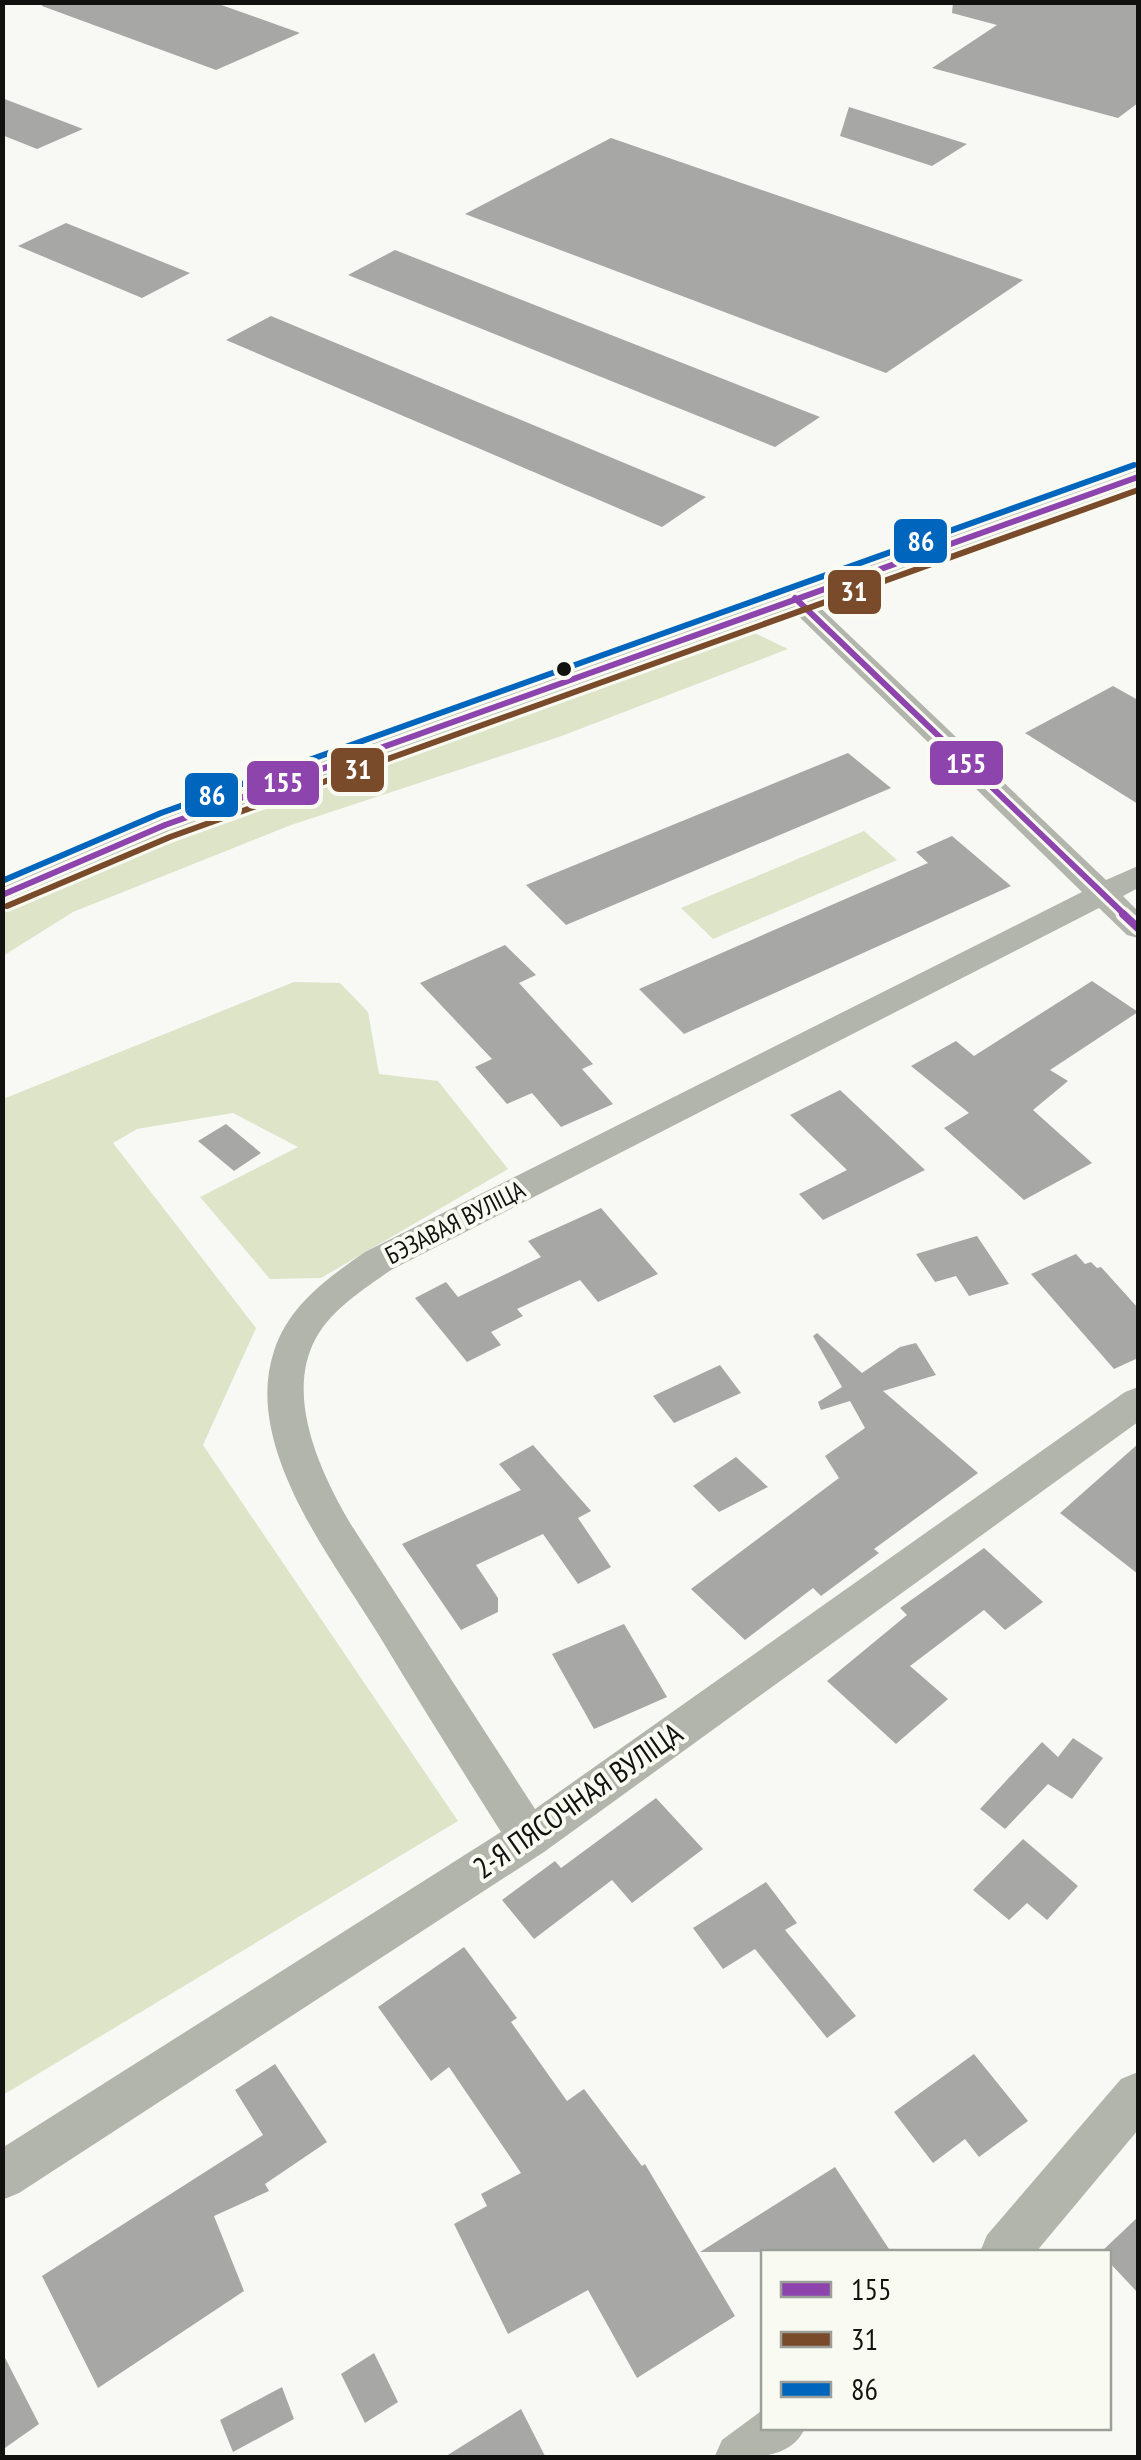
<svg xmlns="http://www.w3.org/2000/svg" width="1141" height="2460" font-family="'PT Sans Narrow',sans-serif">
<rect width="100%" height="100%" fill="#f8f9f5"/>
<g fill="#dde4c8">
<polygon points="744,628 788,649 559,737 291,825 73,912 3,956 3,910 125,851"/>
<polygon points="864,831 897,860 713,939 681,908"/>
<polygon points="294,982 340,983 368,1012 379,1074 438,1081 508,1169 321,1278 270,1279 200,1197 298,1147 233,1113 137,1129 113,1143 256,1328 203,1445 458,1821 3,2095 3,1099"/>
</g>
<g fill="#a7a8a5">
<polygon points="43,2 213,2 300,33 216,70 42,6"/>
<polygon points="953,2 1138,2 1138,103 1118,118 932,68 997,25 952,13"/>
<polygon points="2,98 83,129 37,149 2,135"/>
<polygon points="849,107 967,144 932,166 840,136"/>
<polygon points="611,138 1023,280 886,373 465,214"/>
<polygon points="66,223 190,273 142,298 18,246"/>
<polygon points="395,250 820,417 775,447 348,275"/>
<polygon points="271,316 706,497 662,527 226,340"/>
<polygon points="1113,686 1138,700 1138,804 1025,733"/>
<polygon points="848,753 891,788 566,925 526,885"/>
<polygon points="952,836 1011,886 684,1034 639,989 928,863 916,852"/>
<polygon points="505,945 536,975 519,983 593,1064 582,1069 613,1104 561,1127 532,1093 507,1104 475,1067 492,1059 420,983"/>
<polygon points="1092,981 1138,1012 1050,1070 1068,1081 1033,1110 1092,1163 1024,1200 944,1128 969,1113 911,1066 956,1041 974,1056"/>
<polygon points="840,1090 925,1170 823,1220 799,1194 847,1170 790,1115"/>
<polygon points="226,1124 261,1153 234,1171 198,1141"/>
<polygon points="601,1208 658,1274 598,1302 580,1280 517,1309 523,1316 491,1332 501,1345 467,1362 415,1298 446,1282 458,1297 541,1257 528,1241"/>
<polygon points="977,1236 1009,1284 969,1296 956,1276 935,1282 916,1254"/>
<polygon points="1076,1254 1085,1264 1091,1262 1097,1268 1101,1267 1138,1308 1138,1358 1114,1369 1031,1274"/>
<polygon points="817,1333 862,1373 900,1347 916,1343 936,1375 883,1391 978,1473 874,1549 879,1553 821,1596 813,1588 745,1640 691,1589 839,1478 825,1456 865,1428 850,1401 821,1410 818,1402 842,1387 813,1336"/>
<polygon points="720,1365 741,1393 674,1423 653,1396"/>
<polygon points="1138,1444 1138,1574 1060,1513"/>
<polygon points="533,1445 591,1511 578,1518 611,1567 578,1584 543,1534 476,1565 498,1598 498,1612 461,1630 402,1544 521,1490 499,1464"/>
<polygon points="736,1457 768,1487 719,1512 693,1486"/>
<polygon points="984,1548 1043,1602 1005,1630 984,1610 910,1666 948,1699 896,1744 827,1681 907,1615 900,1608"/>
<polygon points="624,1624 667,1697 594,1729 552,1654"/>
<polygon points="1073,1738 1103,1758 1072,1799 1048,1784 1005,1829 980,1809 1042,1742 1058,1757"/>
<polygon points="656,1798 703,1849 632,1903 612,1880 534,1939 502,1900 555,1861 561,1868"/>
<polygon points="1023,1839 1078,1886 1047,1920 1027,1903 1009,1920 973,1890"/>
<polygon points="766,1882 797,1923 785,1930 856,2016 827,2038 755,1949 723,1969 693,1928"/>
<polygon points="464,1947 517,2018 511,2022 567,2101 584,2089 642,2166 645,2164 735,2316 637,2378 588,2290 508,2334 454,2224 487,2206 481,2194 521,2173 449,2067 431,2081 378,2007"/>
<polygon points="974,2054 1028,2121 979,2157 965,2139 933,2163 894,2112"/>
<polygon points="275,2064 327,2142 265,2184 269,2191 214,2216 244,2291 98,2388 42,2276 263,2135 235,2090"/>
<polygon points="835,2167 891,2252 700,2252"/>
<polygon points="1138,2217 1138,2293 1108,2261 1108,2252 1101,2252"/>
<polygon points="2,2352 39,2424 2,2450"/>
<polygon points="374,2353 398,2402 365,2423 341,2374"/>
<polygon points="282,2387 294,2419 233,2452 220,2420"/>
<polygon points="521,2409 546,2458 443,2458"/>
</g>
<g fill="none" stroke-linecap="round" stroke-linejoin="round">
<g fill="#b2b5ab" fill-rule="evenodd">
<path d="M 795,590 L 804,592 L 1106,880 L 1138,866 L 1138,888 L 1123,896 L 1138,911 L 1138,938 L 1127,935 L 1099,908 L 391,1270 C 364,1289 332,1309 316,1338 C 284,1396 321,1473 350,1523 L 535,1809 L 1125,1392 L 1138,1387 L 1138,1422 L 544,1852 L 19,2193 L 2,2200 L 2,2148 L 501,1832 C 460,1767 419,1702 380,1637 C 333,1560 242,1447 274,1351 C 289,1305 328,1278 365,1252 L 1082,892 L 786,604 L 782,598 Z"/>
<polygon points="1138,2072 1138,2130 1036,2252 980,2252 987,2235 1121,2079"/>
<path d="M 764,2409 L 764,2428 L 805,2428 C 791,2460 751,2458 714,2458 L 722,2440 Z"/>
</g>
<polygon fill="#b1b4a9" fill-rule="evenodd" points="1138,466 1138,489 180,834 2,909 2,878 150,816"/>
<defs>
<g id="bus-1-far1">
<polyline points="795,598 1126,916"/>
<polyline points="2,895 165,825 1138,477"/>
</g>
<polyline id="bus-1" points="1123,914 1138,928"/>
<polyline id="bus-2" points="7,906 170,837 1138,490"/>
<polyline id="bus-3" points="2,881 161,813 1134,465"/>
</defs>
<use href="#bus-1-far1" stroke="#f9fbf3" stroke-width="12"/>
<use href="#bus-1" stroke="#f9fbf3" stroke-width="15"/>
<use href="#bus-2" stroke="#f9fbf3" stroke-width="12"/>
<use href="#bus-3" stroke="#f9fbf3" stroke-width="12"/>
<use href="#bus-1-far1" stroke="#8e44ad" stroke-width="6"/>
<use href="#bus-1" stroke="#8e44ad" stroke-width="8"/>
<use href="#bus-2" stroke="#7a4b2a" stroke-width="6"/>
<use href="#bus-3" stroke="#0065bd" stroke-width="6"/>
</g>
<circle fill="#11120f" stroke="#f9fbf3" stroke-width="4" cx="564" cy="669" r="9"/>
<g text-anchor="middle" stroke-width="8" stroke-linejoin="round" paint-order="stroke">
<g font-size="25" fill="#11120f" stroke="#f9fbf3">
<text transform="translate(455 1222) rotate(-27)" y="9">БЭЗАВАЯ ВУЛІЦА</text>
</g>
<g font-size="30" fill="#11120f" stroke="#f9fbf3">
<text transform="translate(578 1801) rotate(-35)" y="10">2-Я ПЯСОЧНАЯ ВУЛІЦА</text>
</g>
</g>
<g stroke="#f9fbf3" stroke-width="4">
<rect x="892" y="517" width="57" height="48" rx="10" fill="#0065bd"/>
<rect x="826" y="568" width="57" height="48" rx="10" fill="#7a4b2a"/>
<rect x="928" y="739" width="77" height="48" rx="10" fill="#8e44ad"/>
<rect x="329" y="746" width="57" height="48" rx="10" fill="#7a4b2a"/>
<rect x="245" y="759" width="76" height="48" rx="10" fill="#8e44ad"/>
<rect x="183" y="771" width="57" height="48" rx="10" fill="#0065bd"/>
</g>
<g font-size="28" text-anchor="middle" font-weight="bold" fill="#fff">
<text x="921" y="551">86</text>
<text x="854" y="601">31</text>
<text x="966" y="773">155</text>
<text x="358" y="779">31</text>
<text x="283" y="792">155</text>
<text x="212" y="805">86</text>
</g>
<rect width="1141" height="2460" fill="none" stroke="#11120f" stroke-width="10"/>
<rect x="761" y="2250" width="350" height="180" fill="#f9fbf3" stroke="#9c9e98" stroke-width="2.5"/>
<rect x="781" y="2282" width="50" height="15" fill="#8e44ad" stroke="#9c9e98" stroke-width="2.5"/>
<text x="851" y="2300" font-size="30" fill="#11120f">155</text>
<rect x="781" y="2332" width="50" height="15" fill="#7a4b2a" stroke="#9c9e98" stroke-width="2.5"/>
<text x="851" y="2350" font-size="30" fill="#11120f">31</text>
<rect x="781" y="2382" width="50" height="15" fill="#0065bd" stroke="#9c9e98" stroke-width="2.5"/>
<text x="851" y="2400" font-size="30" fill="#11120f">86</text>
</svg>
